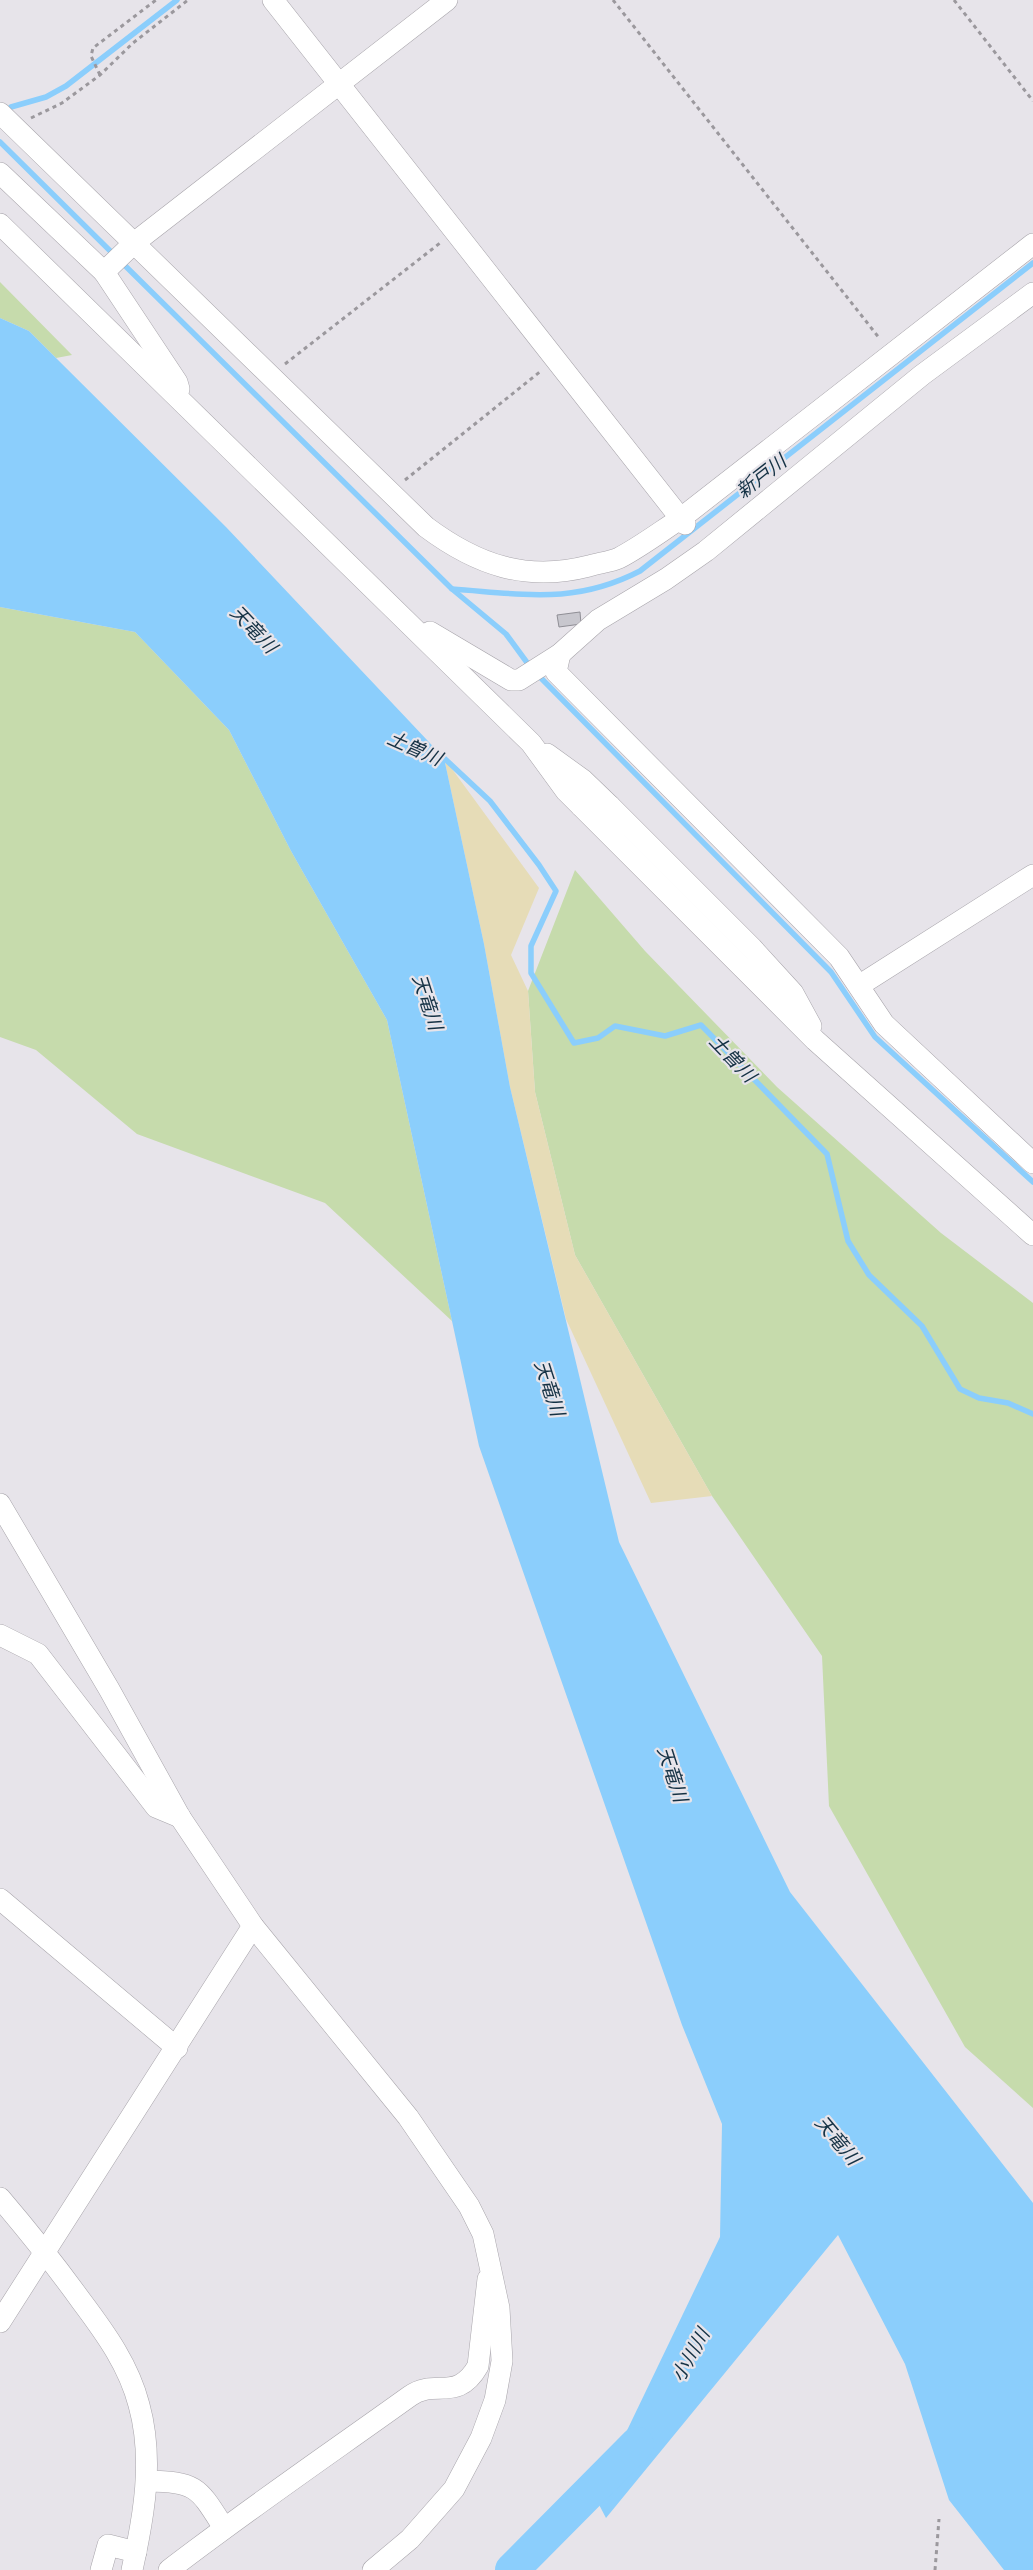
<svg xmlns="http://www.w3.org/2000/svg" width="1033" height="2570" font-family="Bitter,'Noto Sans JP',serif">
<rect width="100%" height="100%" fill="#e7e4ea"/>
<g fill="#c6dbac">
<polygon points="0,282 72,355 56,358 29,331 0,318"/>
<polygon points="0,607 135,632 229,730 291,851 387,1020 452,1321 325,1203 137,1134 36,1050 0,1037"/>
<polygon points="575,870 645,951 777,1087 941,1233 1033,1303 1033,2108 965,2047 829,1806 822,1656 712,1496 575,1255 535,1092 528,991"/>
</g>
<polygon fill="#e6dcb7" points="444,758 539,888 511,955 528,991 535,1092 575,1255 712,1496 651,1503 566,1319 510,1087 484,944"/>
<polygon fill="#8bcefc" points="0,318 29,331 56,358 226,527 444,758 484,944 510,1087 619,1542 790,1892 1033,2203 1033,2570 1004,2570 949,2500 905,2364 838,2235 606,2518 595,2497 720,2237 722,2124 682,2025 479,1446 387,1020 291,851 229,730 135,632 0,607"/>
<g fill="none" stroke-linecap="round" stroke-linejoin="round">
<g stroke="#8bcefc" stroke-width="5.5">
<polyline points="11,107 46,97 66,86 177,0"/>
<polyline points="0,142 452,589 506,634 531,668"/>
<path d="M 452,589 C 524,594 574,605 640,571 L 1033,263"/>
<polyline points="537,674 831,972 875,1037 1033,1182"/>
<polyline points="438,756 444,758 490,801 539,865 556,891 531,946 531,973 574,1043 598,1038 615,1026 665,1036 701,1025 827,1154 848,1241 869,1275 922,1326 960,1389 979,1398 1008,1403 1033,1414"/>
</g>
<polyline stroke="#8bcefc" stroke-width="34" points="512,2570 637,2444"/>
</g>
<polygon fill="#c8c7ce" stroke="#8f8e95" points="580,612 581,624 559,627 557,615"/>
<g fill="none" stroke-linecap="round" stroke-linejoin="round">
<defs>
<g id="minor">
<polyline points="273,0 685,524"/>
<path d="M 0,113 L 426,527 C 477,565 526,582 589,566 C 599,563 610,562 619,558 C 640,547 660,532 680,519 L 1033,244"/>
<polyline points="0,173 104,272"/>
<polyline points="0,224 531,743 566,791 815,1040 1033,1235"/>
<polyline points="179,389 177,382 104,272 134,243 447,0"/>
<polyline points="430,632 511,680 519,680 560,654 598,620 666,579 706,551 922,375 1033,293"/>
<polyline points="560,654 556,672 839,957 884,1024 1033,1163"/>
<polyline points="547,754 583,780 610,806"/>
<polyline points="581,806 610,806 752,948 793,993 811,1026"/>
<polyline points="860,985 1033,875"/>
<polyline points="0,1504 109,1689 180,1817 253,1926 408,2117 469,2206 483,2234 499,2308 502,2361 495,2400 481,2438 454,2489 410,2539 373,2570"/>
<polyline points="0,1635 38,1654 156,1807 180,1817"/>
<polyline points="0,1899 177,2048"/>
<path d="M 0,2198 C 29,2232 56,2266 82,2302 C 106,2334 129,2366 139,2405 C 154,2459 144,2516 132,2570"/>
<polyline points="0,2322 253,1926"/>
<path d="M 147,2481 C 197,2482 198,2487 224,2528"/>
<polyline points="101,2570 108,2545 136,2552"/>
<path d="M 169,2570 C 247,2510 329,2454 410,2396 C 435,2378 457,2403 478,2366 L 488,2279"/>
</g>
</defs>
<use href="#minor" stroke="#a8a5ab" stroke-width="22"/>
<g stroke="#9b989d" stroke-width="3" stroke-dasharray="4 4" stroke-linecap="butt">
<polyline points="613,0 880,339"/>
<polyline points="954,0 1033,101"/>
<polyline points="100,75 91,56 93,48 156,0"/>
<polyline points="31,118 62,103 100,75 133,43 188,0"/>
<polyline points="285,364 440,243"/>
<polyline points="405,480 541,371"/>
<polyline points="935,2570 939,2519"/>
</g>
<use href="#minor" stroke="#fff" stroke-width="21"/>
</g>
<g text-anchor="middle" stroke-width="4.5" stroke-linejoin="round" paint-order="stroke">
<g font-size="19" font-style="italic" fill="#143144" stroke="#e7e4ea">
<text transform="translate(761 476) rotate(-38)" y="7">新戸川</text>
<text transform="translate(254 629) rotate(46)" y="7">天竜川</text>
<text transform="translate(415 748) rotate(24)" y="7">土曽川</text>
<text transform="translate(428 1002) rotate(72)" y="7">天竜川</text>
<text transform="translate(733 1058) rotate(46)" y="7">土曽川</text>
<text transform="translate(550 1388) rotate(72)" y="7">天竜川</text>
<text transform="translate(673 1774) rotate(72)" y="7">天竜川</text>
<text transform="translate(838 2140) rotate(50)" y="7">天竜川</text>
<text transform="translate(690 2355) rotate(-61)" y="7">小川川</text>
</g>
</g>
</svg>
